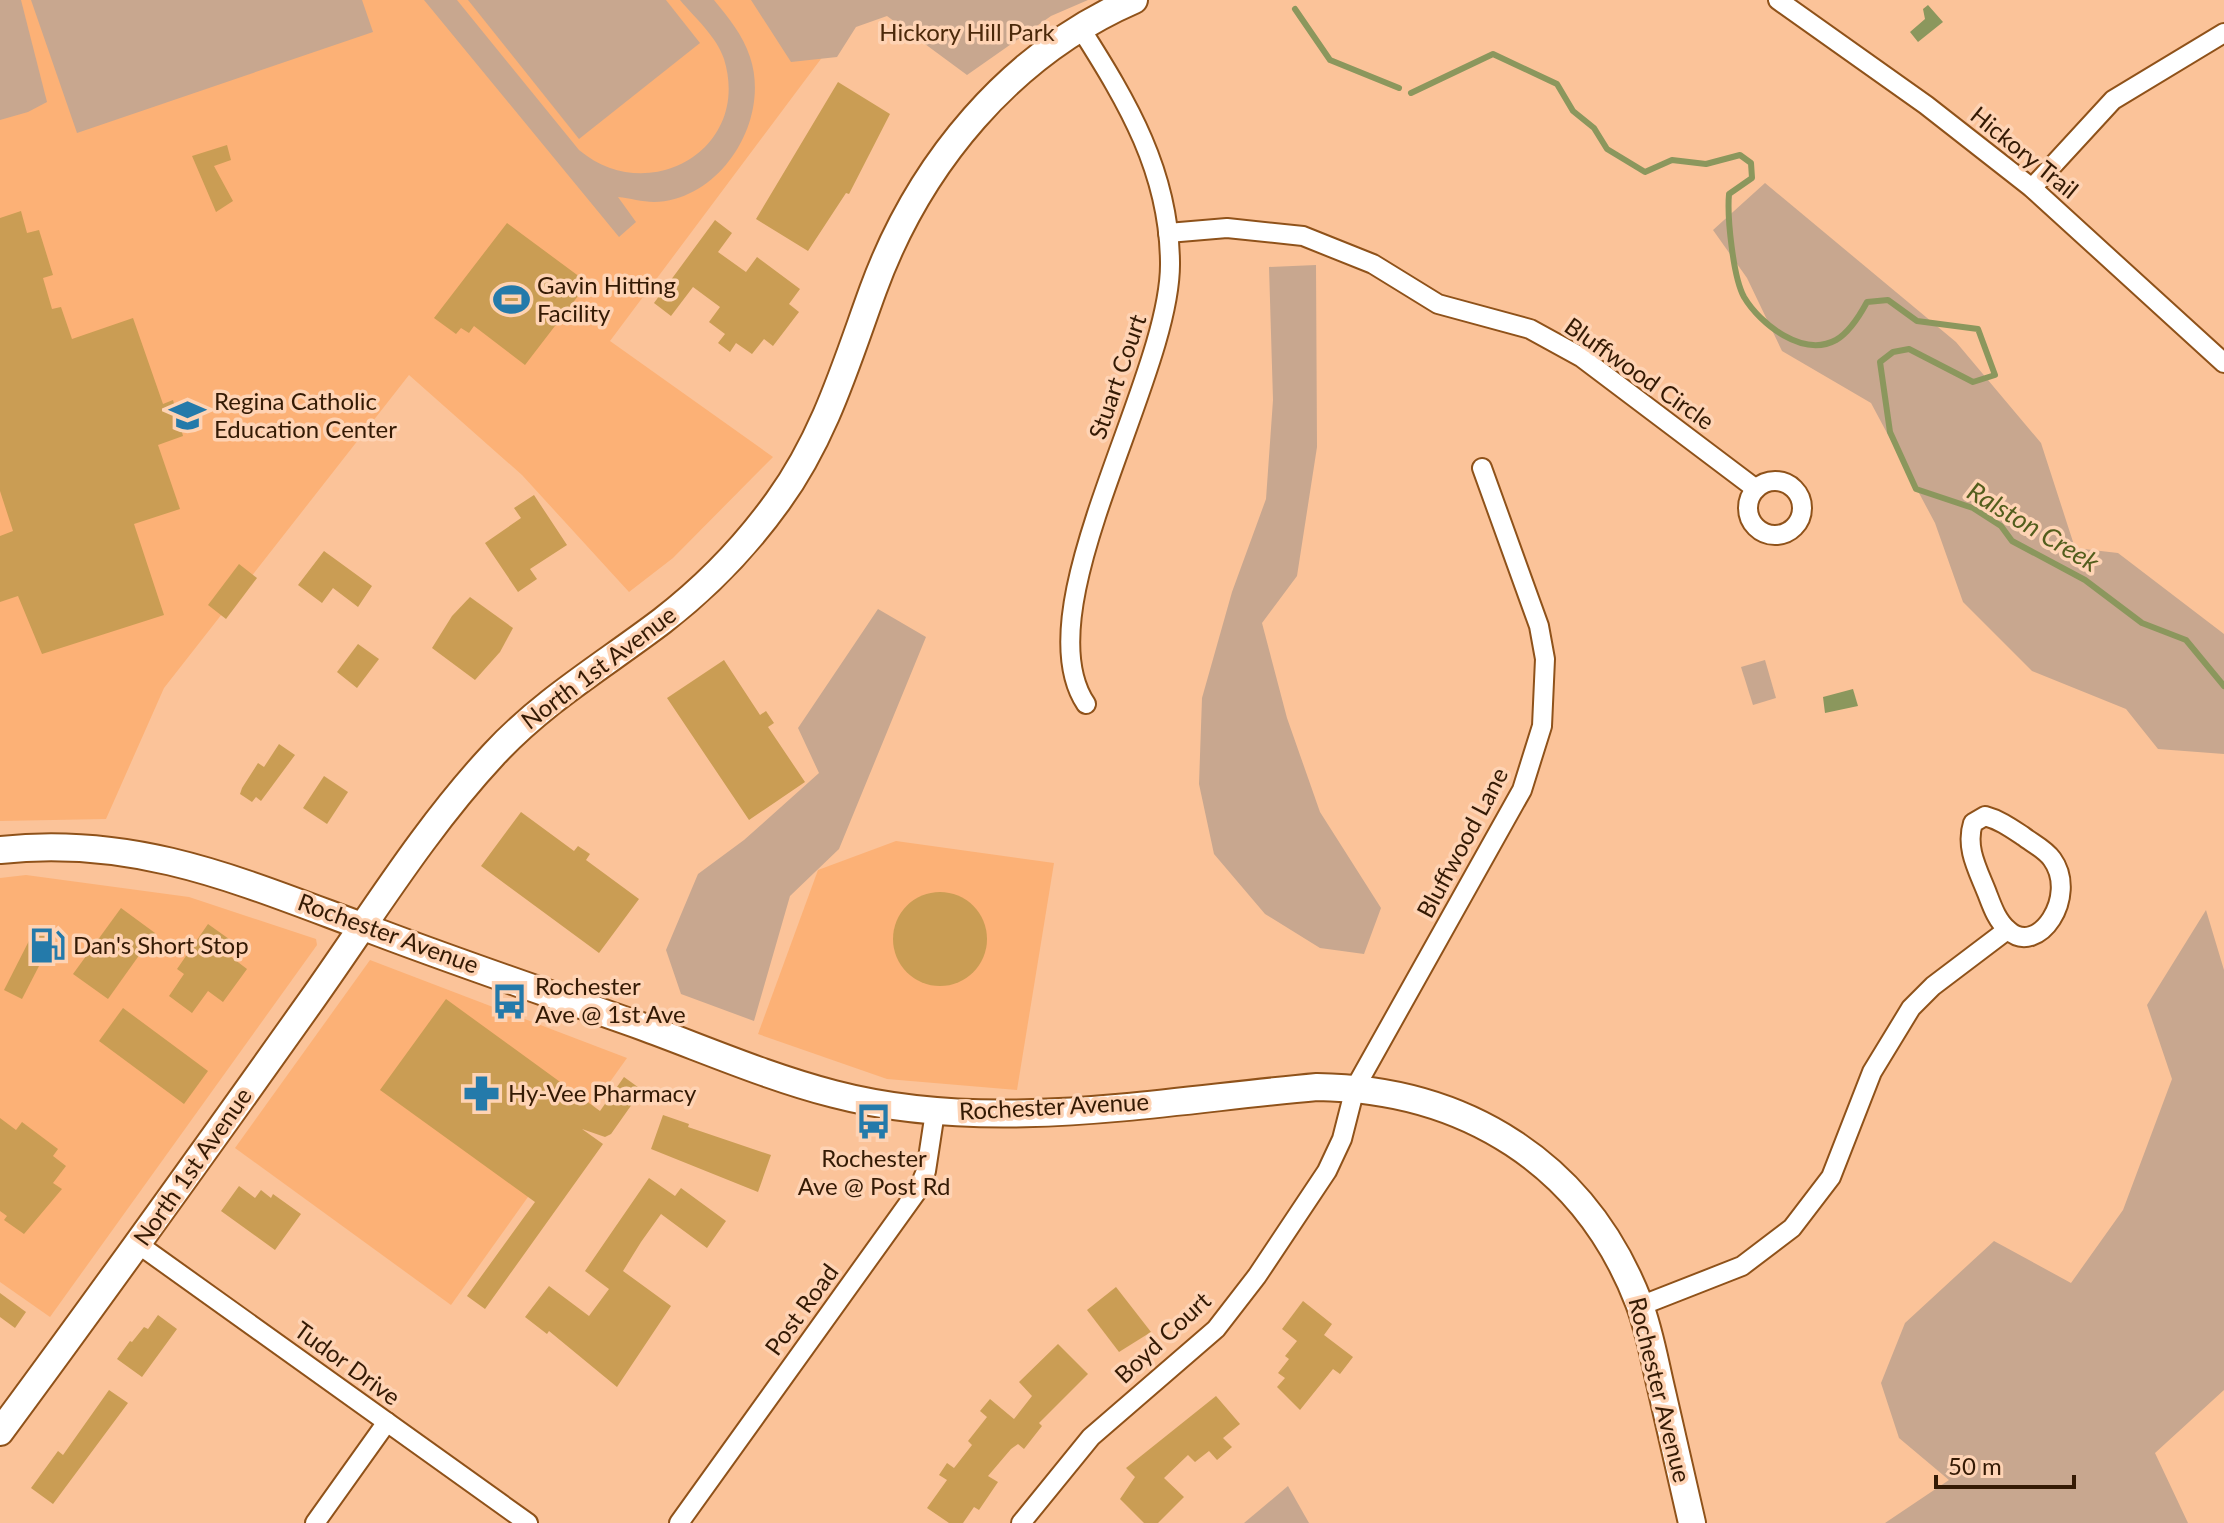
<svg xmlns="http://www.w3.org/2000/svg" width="2224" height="1523" font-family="Lato,sans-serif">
<rect width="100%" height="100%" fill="#fbc399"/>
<g fill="#fcb176">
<polygon points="0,0 865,0 610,341 773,457 673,558 629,592 522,475 409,375 164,688 106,819 0,821"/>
<polygon points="896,841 1054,863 1017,1090 887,1079 758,1034 818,870"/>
<polygon points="26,875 189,897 316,939 317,945 50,1317 0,1282 0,878"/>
<polygon points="370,960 627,1058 451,1305 235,1148"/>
</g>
<g fill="#c8a78f">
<polygon points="0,0 21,0 47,102 28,112 0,120"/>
<polygon points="31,0 362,0 373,32 77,133"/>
<path d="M 424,0 L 457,0 L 579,150 C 648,208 752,150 724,59 C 717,37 695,18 680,0 L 714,0 C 728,17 743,35 750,57 C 771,119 722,200 654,202 C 642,202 630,198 618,197 L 636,222 L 619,237 Z"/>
<polygon points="468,0 666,0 700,43 579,139"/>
<polygon points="751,0 1088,0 1051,16 967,75 887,16 856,27 837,57 791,62"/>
<polygon points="1765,183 1956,342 2041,443 2075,548 2118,553 2224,634 2224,754 2158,749 2126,709 2032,671 1963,602 1935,523 1871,403 1782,351 1747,278 1713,230"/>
<polygon points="1316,265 1317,447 1297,576 1262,623 1287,718 1320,812 1381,908 1364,954 1320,948 1265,914 1214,854 1199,784 1202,698 1232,592 1266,499 1273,400 1269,267"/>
<polygon points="878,609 926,637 839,849 790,896 754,1021 681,994 666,950 698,874 744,840 819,773 798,728"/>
<polygon points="1765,660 1776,698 1753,705 1741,667"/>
<polygon points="2206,910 2224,970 2224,1390 2155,1453 2188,1523 1885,1523 1949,1480 1899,1438 1881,1383 1905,1323 1994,1241 2071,1283 2123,1210 2172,1079 2147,1005"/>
<polygon points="1288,1486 1309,1523 1244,1523"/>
</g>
<g fill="#8b975d">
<polygon points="1928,5 1943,22 1918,42 1910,32 1925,19 1923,9"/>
<polygon points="1853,689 1858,706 1825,713 1823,697"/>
</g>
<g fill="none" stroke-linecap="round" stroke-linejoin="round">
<g stroke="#8b975d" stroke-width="6">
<polyline points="1295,9 1330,60 1399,88"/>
<path d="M 1411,93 L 1493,54 L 1557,84 L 1573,111 L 1594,128 L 1607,149 L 1645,172 L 1672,160 L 1706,164 L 1740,155 L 1751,163 L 1752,178 L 1729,194 C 1727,217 1733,277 1744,297 C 1760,324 1803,358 1836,340 C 1850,332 1860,315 1867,302 L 1888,300 L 1917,321 L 1978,329 L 1995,375 L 1973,382 L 1909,349 L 1893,352 L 1880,362 L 1890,432 L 1916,489 L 1973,508 L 2001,526 L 2012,541 L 2085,580 L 2142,623 L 2186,640 L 2224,686"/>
</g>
</g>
<g fill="#ca9d54">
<polygon points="838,82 890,114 849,194 846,193 808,251 756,219"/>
<polygon points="227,145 231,160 214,166 233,201 216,212 192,156"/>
<polygon points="21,211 27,233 39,230 53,275 43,278 52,309 61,307 72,339 133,318 163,404 173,400 183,436 158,445 180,509 134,524 164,615 42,654 18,596 0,602 0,536 13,531 0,491 0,218"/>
<polygon points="715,220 732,233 718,252 746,272 757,257 800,289 789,304 799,312 773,346 764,339 752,354 736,343 730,352 718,343 725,334 709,322 720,307 693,287 671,316 654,303"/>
<polygon points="507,223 588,283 525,365 474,326 469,333 461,328 456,334 434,318"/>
<polygon points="534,495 567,545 530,569 537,579 518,592 485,543 521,518 514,508"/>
<polygon points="324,551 372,586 358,607 333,588 322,603 298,585"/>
<polygon points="239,564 257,578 226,619 208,605"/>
<polygon points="470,597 513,628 500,652 475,680 432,648 452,616"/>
<polygon points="358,644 379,659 357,688 337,672"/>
<polygon points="724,660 760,715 766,711 774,723 768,727 805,782 749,820 667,698"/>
<polygon points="279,744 295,755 261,801 256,797 252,802 240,794 242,788 258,763 264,767"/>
<polygon points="324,776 348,792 327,824 303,808"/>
<polygon points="521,812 574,851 578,846 590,854 586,860 639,899 599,953 481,866"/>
<circle cx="940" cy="939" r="47"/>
<polygon points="121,908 155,933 108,999 73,974"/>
<polygon points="208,924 229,939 222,950 247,969 223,1002 208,991 192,1013 169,996 184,974 177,969"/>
<polygon points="37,925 55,935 22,999 4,990"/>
<polygon points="446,999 600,1111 624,1077 642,1090 611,1134 605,1137 582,1129 603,1144 485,1309 467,1296 535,1202 380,1090"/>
<polygon points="123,1008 208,1071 184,1104 99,1041"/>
<polygon points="663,1115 689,1124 688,1127 771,1155 758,1192 651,1149"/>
<polygon points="0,1118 16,1130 22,1122 58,1149 53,1156 66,1166 53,1183 62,1189 24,1234 4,1220 7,1216 0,1211"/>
<polygon points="649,1178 675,1196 681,1188 726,1221 707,1248 661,1214 641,1242 623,1271 671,1306 617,1387 549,1331 547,1334 525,1317 549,1286 589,1316 609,1289 585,1271"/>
<polygon points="239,1186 255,1198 261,1190 271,1198 273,1194 301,1214 275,1250 221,1211"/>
<polygon points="1116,1287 1151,1332 1119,1352 1087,1310"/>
<polygon points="0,1293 26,1312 15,1328 0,1317"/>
<polygon points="1303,1301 1332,1324 1324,1335 1353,1357 1340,1374 1333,1369 1300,1410 1277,1387 1285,1378 1278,1373 1289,1359 1285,1356 1297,1341 1282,1329"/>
<polygon points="158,1315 177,1329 142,1377 117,1359 130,1341 132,1342 144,1327 148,1329"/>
<polygon points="1058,1344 1088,1374 1039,1423 1042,1426 1024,1449 1018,1444 1011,1449 988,1476 998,1482 979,1510 974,1507 963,1523 949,1523 927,1508 947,1480 939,1475 947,1463 954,1468 972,1445 968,1441 987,1417 980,1411 990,1399 1014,1419 1032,1396 1019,1382"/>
<polygon points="109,1390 128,1403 53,1504 31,1488 58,1451 63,1455"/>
<polygon points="1216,1396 1240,1424 1223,1438 1232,1447 1217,1460 1209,1451 1195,1462 1188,1455 1164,1478 1184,1497 1158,1523 1144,1523 1120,1499 1135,1477 1126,1468"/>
</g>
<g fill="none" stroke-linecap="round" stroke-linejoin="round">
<defs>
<g id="minor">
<polyline points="1778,0 1926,105 2032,188 2224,363"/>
<path d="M 1081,29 C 1128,103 1169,172 1170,262 C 1172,377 1022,609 1086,704"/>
<polyline points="2032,188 2113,100 2224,33"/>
<polyline points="1168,233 1227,228 1303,236 1373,264 1438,304 1530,329 1581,357 1756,489"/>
<circle cx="1775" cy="508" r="27"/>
<path d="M 1985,816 C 2000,820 2011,828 2023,836 C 2032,843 2045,849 2052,859 C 2079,896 2038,958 2008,930 C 1997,921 1992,906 1987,893 C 1978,870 1965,848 1973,823 Z"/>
<polyline points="138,1244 528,1523"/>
<polyline points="1640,1306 1742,1266 1792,1228 1831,1177 1872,1072 1911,1008 1933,986 2007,930"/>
<polyline points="315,1523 387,1422"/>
<polyline points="679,1523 918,1190 926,1171 935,1112"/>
<polyline points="1021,1523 1091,1437 1216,1329 1257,1276 1327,1171 1342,1139 1355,1088 1522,790 1542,726 1545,659 1539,626 1482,468"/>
</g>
<g id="secondary">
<path d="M 0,850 C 136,835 240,881 364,927 C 455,962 548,993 641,1026 C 704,1049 768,1077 834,1094 C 990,1135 1159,1101 1317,1087 C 1465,1089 1585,1163 1639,1303 C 1650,1332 1655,1363 1662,1392 C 1672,1436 1682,1480 1692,1523"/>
<path d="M 0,1432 C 105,1290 208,1146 311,1001 C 370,918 424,829 494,754 C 543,701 604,665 662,621 C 706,587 745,547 778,501 C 825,436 846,364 873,290 C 919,164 1010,54 1134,0"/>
</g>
</defs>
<use href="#minor" stroke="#8f521a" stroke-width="22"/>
<use href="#secondary" stroke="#8f521a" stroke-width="30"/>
<use href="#minor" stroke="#fff" stroke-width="18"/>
<use href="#secondary" stroke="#fff" stroke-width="26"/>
</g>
<defs>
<symbol id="stadium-bare" viewBox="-9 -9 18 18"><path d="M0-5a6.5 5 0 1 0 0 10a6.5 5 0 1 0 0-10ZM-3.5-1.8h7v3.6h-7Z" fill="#247aaa" stroke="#fed3b4" stroke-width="2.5" paint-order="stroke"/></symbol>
<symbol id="school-bare" viewBox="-9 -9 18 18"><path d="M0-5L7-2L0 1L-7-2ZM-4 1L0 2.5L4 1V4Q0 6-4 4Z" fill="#247aaa" stroke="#fed3b4" stroke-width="2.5" paint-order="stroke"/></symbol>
<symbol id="fuel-bare" viewBox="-9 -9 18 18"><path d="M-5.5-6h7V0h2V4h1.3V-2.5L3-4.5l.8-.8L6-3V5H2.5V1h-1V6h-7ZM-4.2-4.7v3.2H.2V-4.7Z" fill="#247aaa" stroke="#fed3b4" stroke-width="2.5" paint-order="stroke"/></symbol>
<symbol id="bus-bare" viewBox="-9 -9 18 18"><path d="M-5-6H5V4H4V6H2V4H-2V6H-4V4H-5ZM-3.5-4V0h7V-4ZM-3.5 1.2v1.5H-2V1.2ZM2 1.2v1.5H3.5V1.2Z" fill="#247aaa" stroke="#fed3b4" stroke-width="2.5" paint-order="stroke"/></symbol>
<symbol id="pharmacy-bare" viewBox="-9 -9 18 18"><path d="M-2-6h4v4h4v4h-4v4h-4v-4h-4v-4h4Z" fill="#247aaa" stroke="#fed3b4" stroke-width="2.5" paint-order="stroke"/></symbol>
</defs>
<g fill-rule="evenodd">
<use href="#stadium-bare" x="486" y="274" width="51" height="51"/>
<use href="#school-bare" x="162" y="390" width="51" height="51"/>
<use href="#fuel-bare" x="22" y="920" width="51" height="51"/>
<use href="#bus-bare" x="484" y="976" width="51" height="51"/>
<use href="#pharmacy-bare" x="456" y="1068" width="51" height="51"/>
<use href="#bus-bare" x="848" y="1096" width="51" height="51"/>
</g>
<g text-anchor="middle" stroke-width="7" stroke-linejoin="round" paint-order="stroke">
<g font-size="24" fill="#4b290a" stroke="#fed3b4">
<text x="967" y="41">Hickory Hill Park</text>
</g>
<g font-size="24" fill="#341a04" stroke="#fed3b4">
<text transform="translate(2024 153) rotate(39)" y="8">Hickory Trail</text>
<text transform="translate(1639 374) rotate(35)" y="8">Bluffwood Circle</text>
<text transform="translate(1118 377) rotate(-71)" y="8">Stuart Court</text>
<text transform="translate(599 668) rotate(-37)" y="8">North 1st Avenue</text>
<text transform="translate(1463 843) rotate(-62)" y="8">Bluffwood Lane</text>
<text transform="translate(388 934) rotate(20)" y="8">Rochester Avenue</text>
<text transform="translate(1054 1107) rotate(-3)" y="8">Rochester Avenue</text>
<text transform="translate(193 1167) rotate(-55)" y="8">North 1st Avenue</text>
<text transform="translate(802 1310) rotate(-54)" y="8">Post Road</text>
<text transform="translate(1163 1338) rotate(-43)" y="8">Boyd Court</text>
<text transform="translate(347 1364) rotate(36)" y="8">Tudor Drive</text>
<text transform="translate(1659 1390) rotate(76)" y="8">Rochester Avenue</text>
</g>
<g font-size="24" fill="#341a04" stroke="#fed3b4" text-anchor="start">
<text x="537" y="294">Gavin Hitting<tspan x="537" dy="28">Facility</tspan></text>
<text x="214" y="410">Regina Catholic<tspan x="214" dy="28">Education Center</tspan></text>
<text x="73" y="954">Dan's Short Stop</text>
<text x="535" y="995">Rochester<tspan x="535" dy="28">Ave @ 1st Ave</tspan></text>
<text x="508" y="1102">Hy-Vee Pharmacy</text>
<text x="874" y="1167" text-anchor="middle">Rochester<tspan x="874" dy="28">Ave @ Post Rd</tspan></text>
</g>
<g font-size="26" font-style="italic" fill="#535e1d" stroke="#fed3b4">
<text transform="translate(2033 527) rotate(31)" y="9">Ralston Creek</text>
</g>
</g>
<path d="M1936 1475v12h138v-12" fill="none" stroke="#341a04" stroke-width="4"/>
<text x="1948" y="1475" font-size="24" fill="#341a04" stroke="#fed3b4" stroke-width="6" paint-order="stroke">50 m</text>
</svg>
